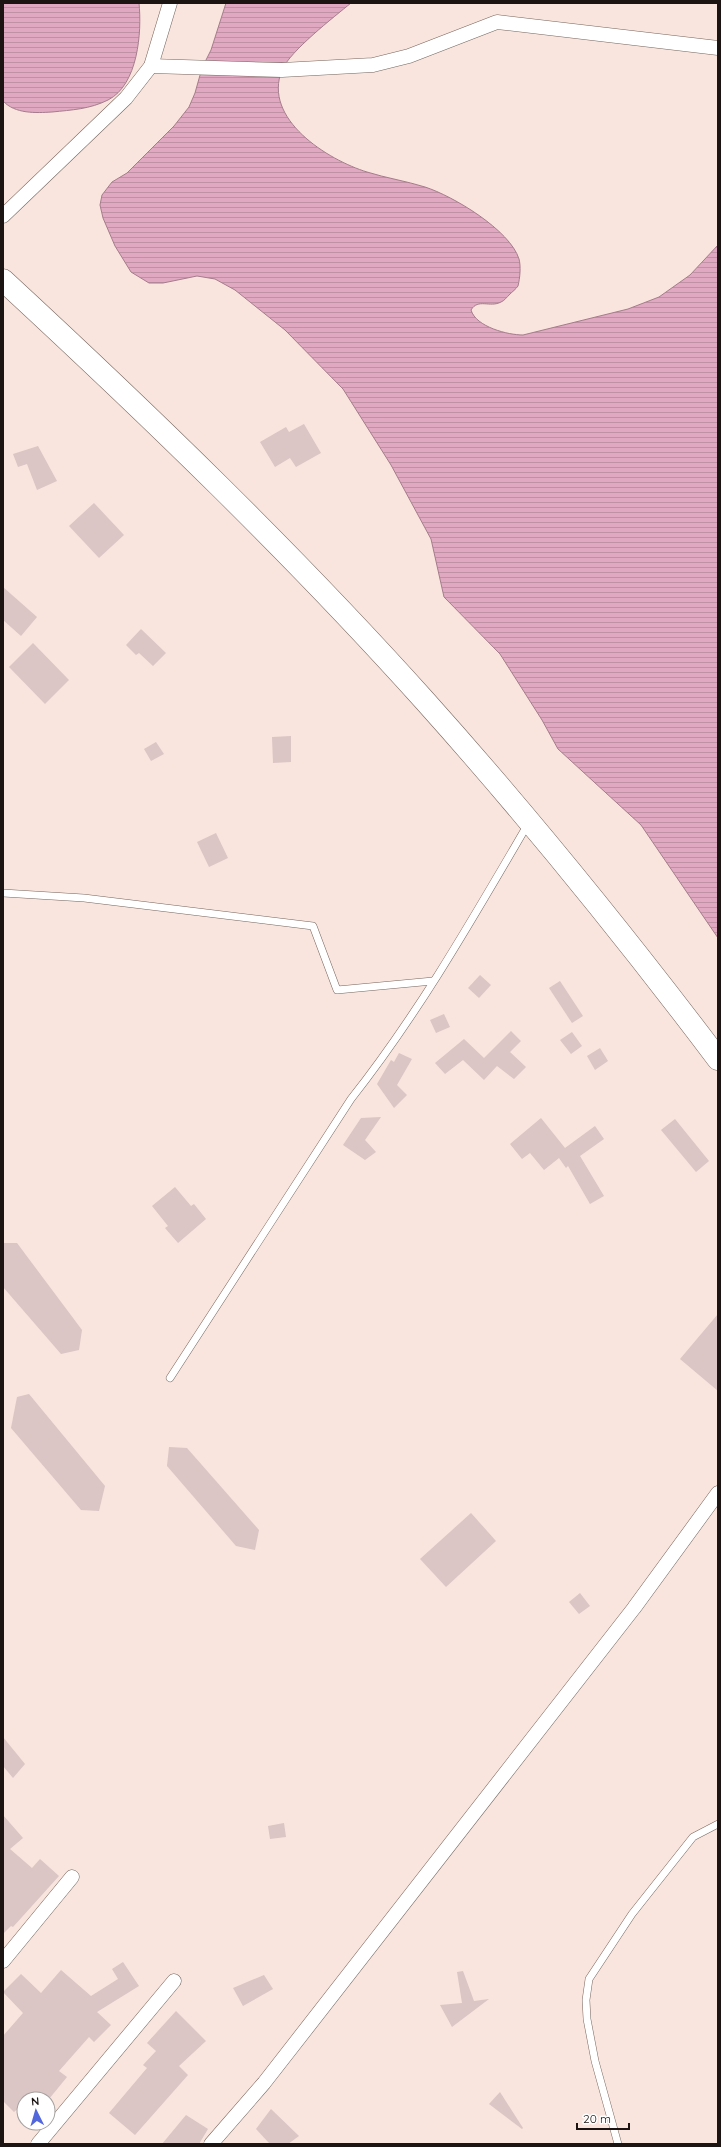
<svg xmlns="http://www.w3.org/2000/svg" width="721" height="2147" font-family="Quicksand,sans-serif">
<defs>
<pattern id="water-rules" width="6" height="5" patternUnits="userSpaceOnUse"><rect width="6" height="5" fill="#e0a9c1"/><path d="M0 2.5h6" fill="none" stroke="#c091a5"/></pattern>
</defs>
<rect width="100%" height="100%" fill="#f9e5dd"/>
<g fill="url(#water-rules)" stroke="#a57c8c">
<path d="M 3,3 L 139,3 C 142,32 138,85 108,100 C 90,109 72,110 52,112 C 36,113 15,114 3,101 Z"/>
<path d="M 226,3 L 351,3 C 334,17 290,51 282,70 C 262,119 328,160 367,172 C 386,178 406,181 425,187 C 453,196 510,230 519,259 C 521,266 520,278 518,286 C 516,289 512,292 510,294 C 507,297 504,301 501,302 C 490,308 478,298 471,310 C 476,327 508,335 523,335 L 628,309 L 659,297 L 690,275 L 718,245 L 718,938 L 641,825 L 558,749 L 542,720 L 500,654 L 444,597 L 431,539 L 391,465 L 343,389 L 285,330 L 235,290 L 215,279 L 197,276 L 163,283 L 149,283 L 131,272 L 115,246 L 103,218 L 100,205 L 102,195 L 112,182 L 127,173 L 174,126 L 189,107 L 195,93 L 202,68 L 211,50 Z"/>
</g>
<g fill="#dbc5c5">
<polygon points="304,424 321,453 296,467 290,458 275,467 260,442 286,427 289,432"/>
<polygon points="38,446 57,481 37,490 27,464 18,467 13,454"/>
<polygon points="94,503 124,535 99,558 69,526"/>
<polygon points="3,587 37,617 21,636 3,620"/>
<polygon points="141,629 166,653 153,666 139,653 136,655 126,645"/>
<polygon points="33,643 69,680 45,704 9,667"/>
<polygon points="291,736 291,762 273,763 272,737"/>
<polygon points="156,742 164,754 151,761 144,749"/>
<polygon points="216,833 228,858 209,867 197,842"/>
<polygon points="480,975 491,985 479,998 468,988"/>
<polygon points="560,981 583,1016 572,1023 549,988"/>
<polygon points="444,1014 450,1027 436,1033 430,1020"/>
<polygon points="511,1031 521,1041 510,1052 526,1067 514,1079 497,1066 484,1080 463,1060 445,1074 435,1063 464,1039 484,1058"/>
<polygon points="572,1032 582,1046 571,1054 560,1040"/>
<polygon points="600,1048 608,1061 595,1070 587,1056"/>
<polygon points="399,1053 412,1059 397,1085 407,1095 394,1108 377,1084 391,1060 394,1062"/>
<polygon points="381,1117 365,1140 376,1152 365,1160 343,1145 361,1118"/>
<polygon points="541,1118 565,1148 595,1126 604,1139 580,1156 604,1196 590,1204 568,1166 566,1168 559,1158 544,1170 530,1153 522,1159 510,1144"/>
<polygon points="675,1119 709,1161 696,1172 661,1130"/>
<polygon points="175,1187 191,1206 194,1204 206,1219 178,1243 165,1228 168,1226 152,1206"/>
<polygon points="3,1243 17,1243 82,1330 79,1350 61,1354 3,1287"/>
<polygon points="718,1314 718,1391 680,1359"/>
<polygon points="29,1394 105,1486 99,1511 81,1510 11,1428 17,1397"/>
<polygon points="169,1447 187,1448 259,1530 255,1550 236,1546 167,1466"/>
<polygon points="471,1513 496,1541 446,1587 420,1559"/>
<polygon points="580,1593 590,1606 579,1614 569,1602"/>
<polygon points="3,1737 25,1764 13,1778 3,1766"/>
<polygon points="3,1815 23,1838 10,1849 32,1868 40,1859 59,1876 13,1927 11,1926 3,1934"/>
<polygon points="284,1823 286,1837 270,1839 268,1826"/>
<polygon points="123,1962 139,1986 97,2012 111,2025 94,2042 89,2037 59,2071 67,2077 49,2099 39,2099 33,2094 28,2099 24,2099 24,2103 14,2112 3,2101 3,2036 23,2013 3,1992 21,1974 41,1993 61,1970 91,1996 118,1979 112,1969"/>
<polygon points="463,1971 474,2001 489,1999 452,2027 440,2005 462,2003 457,1972"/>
<polygon points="264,1975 273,1989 243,2006 233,1988"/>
<polygon points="176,2011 206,2041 179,2066 188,2075 135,2135 109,2113 147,2068 143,2065 156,2051 147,2043"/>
<polygon points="500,2092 523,2128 522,2129 489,2104"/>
<polygon points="271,2109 299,2136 288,2144 270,2144 256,2129"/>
<polygon points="186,2115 208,2129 199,2144 162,2144"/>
</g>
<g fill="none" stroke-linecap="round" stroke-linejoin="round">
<defs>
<g id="lane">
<polyline points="3,893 84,898 313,926 337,990 433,981"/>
<path d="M 170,1378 L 351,1099 C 419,1013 473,918 528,824"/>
<polyline points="618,2144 595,2061 587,2019 586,2000 589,1979 632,1914 693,1837 718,1824"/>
</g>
<g id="street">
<polyline points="151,66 282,70 373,65 409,56 497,22 718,48"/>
<polyline points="3,216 126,98 151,66 170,3"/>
<polyline points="3,1961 72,1877"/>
<polyline points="38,2144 174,1981"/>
<polyline points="211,2144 264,2083 634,1608 718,1493"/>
</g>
<path id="highway" d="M 3,280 C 149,415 292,553 425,701 C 528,816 625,936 718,1059"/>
</defs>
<use href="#lane" stroke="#76655e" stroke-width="8"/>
<use href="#street" stroke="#76655e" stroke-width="15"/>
<use href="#highway" stroke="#76655e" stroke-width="23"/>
<use href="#lane" stroke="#fff" stroke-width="7"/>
<use href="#street" stroke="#fff" stroke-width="14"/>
<use href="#highway" stroke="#fff" stroke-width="22"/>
</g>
<rect width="721" height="2147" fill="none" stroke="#1b1412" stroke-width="8"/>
<g transform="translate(36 2111) rotate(355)"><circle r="19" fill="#ffffff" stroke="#a4a1a0"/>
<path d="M0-3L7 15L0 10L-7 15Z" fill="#5367dd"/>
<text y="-6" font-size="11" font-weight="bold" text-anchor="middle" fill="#1b1412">N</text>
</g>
<path d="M577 2123v6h52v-6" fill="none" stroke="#1b1412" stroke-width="2"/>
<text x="583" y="2123" font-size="12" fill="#1b1412" stroke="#ffffff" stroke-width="3" paint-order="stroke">20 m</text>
</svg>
